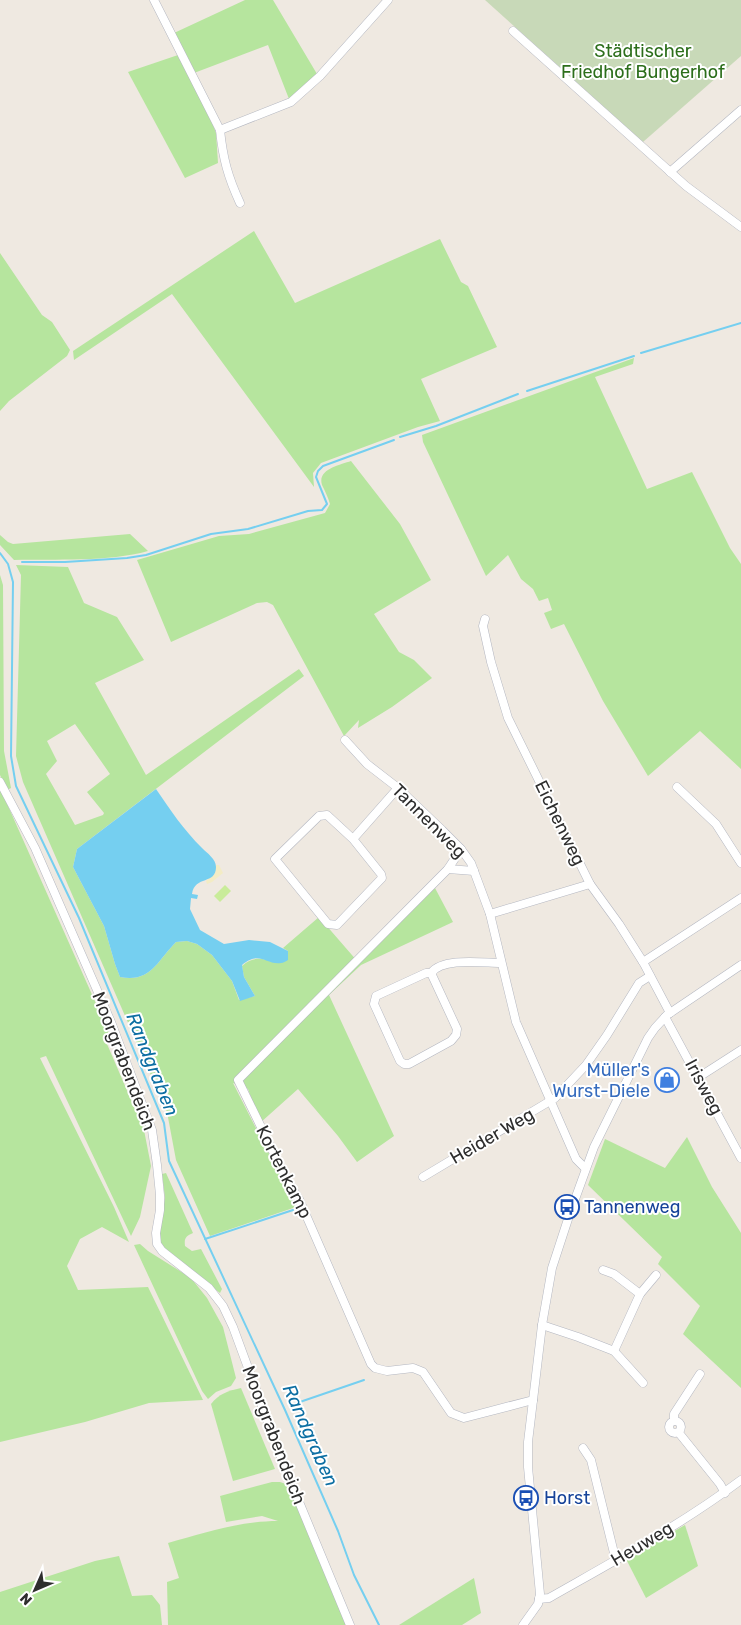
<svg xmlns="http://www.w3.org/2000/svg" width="741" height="1625" font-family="Rubik,sans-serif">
<rect width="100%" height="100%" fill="#efe9e1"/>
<g fill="#b6e59e" fill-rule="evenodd">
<polygon points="245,0 273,0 317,74 289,99 268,45 194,73 174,33"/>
<polygon points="178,55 212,122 216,133 218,163 185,178 128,72"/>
<polygon points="254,231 295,303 440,239 461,282 468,286 497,347 421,379 440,421 418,427 321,463 313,473 314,487 172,294 74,360 73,351"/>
<polygon points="0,253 42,315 52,322 70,350 67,356 9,401 0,411"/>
<polygon points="634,358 633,364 595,377 647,489 692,472 730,548 741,564 741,769 700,731 648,776 603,701 564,624 551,629 544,613 552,610 548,598 539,601 533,589 521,579 508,555 486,576 423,442 422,435"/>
<path d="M 351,461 L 400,524 L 431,580 L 374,614 L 399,652 L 414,660 L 432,678 L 392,707 L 358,728 L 359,720 L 344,736 L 273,605 L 267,602 L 257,603 L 171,642 L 137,560 L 219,536 L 249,534 L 325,513 L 330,504 C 328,497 325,491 322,485 C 317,469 340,465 351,461 Z"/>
<path d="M 130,534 L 148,551 C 109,562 55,559 14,560 L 0,545 L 0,535 L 8,542 L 13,544 Z"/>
<path d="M 16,565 L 68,567 L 84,603 L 117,617 L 144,660 L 95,683 L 146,775 L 299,669 L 304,676 L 77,849 L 73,867 L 104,926 L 115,964 L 120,977 C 151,983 157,961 176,942 L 187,941 L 197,944 L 212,955 L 232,981 L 239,1000 L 255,996 L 244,977 L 242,966 C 255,954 265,960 280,963 L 288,951 L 283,948 L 319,917 L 358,962 L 435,888 L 453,922 L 361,965 L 329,995 L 394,1136 L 357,1162 L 338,1136 L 298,1089 L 260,1123 L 248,1089 L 233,1083 L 296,1207 L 210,1236 L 176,1160 L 167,1112 L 23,782 L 16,756 L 21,575 ZM 75,724 L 110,774 L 87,792 L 104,813 L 103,815 L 75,825 L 46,774 L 57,761 L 47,741 Z"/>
<polygon points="0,575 3,585 4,751 11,788 7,790 0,775"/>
<polygon points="0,788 110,1035 104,1037 144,1130 151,1166 140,1217 131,1236 46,1056 40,1058 114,1207 129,1242 102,1227 80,1239 67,1266 78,1290 148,1287 203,1400 149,1403 85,1422 0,1442"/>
<polygon points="687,1137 712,1187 741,1233 741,1388 683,1334 700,1306 658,1264 662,1257 588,1185 605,1139 665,1168"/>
<path d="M 166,1173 L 193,1233 C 186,1236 184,1238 185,1246 L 192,1251 L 201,1249 L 222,1289 L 220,1293 L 171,1255 L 160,1243 L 159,1236 L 165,1198 L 162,1174 Z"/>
<polygon points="140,1244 148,1251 191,1278 207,1298 223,1327 236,1378 231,1386 216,1392 208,1399 202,1391 134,1245"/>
<path d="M 241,1388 L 275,1469 L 233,1481 L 211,1404 C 219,1394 227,1391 241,1388 Z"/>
<path d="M 272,1482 L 280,1482 L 289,1485 L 346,1625 L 168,1625 L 167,1582 L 179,1578 L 168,1543 C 204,1533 240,1521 278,1521 L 262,1516 L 226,1522 L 220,1496 Z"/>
<polygon points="685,1525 698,1566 646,1598 626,1559"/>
<polygon points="119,1556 132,1596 152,1595 160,1605 162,1625 0,1625 0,1592 95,1561"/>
<polygon points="474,1578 481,1613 462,1625 399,1625"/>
</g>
<polygon fill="#f3ecc5" points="215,865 219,865 223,873 212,882 207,884 206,881 214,874"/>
<polygon fill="#c8d9b8" points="485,0 741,0 741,56 643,142"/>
<polygon fill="#c9ec9a" points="225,885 231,891 220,902 214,896"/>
<path fill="#75cff0" d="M 156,789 C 171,811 183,829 202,848 C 207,853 216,859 216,867 C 216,885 195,875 192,894 L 198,895 L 197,899 L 191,898 L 190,909 L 200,930 L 224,944 L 249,940 L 270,942 L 288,951 L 288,960 C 286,961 283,963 281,963 C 265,965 260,950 242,965 L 244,977 L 255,996 L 240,1001 L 232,981 L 212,955 L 197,944 L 187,941 L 176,942 C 157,961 151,983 120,977 L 115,964 L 104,926 L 73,867 L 77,849 Z"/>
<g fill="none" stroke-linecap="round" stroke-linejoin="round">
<g stroke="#75cff0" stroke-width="2">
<polyline points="641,353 741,323"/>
<polyline points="527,391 634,356"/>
<polyline points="400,437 436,426 518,394"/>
<polyline points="0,553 8,564 13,582 11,756 16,786 79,918 164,1123 169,1161 285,1410 338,1531 354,1575 379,1625"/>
<polyline points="22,562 65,562 127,558 146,555 211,534 248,529 308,511 322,510 327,504 316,477 318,471 323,466 394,440"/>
<polyline points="205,1239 293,1210"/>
<polyline points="294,1404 364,1380"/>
</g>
<defs>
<g id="minor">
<polyline points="154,0 220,130 291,102 320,76 388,0"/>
<polyline points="513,31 686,186 741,227"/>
<path d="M 220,130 C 223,159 228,177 240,203"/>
<polyline points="670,172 741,110"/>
<polyline points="485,619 483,626 491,662 508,718 590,884 619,924 643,962 670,1013"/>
<polyline points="345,740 367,764 398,788 442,830 461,849 471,863 490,914 516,1022 576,1159 585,1168"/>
<polyline points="0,782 35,848 111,1022 152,1130 157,1165 160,1195 160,1210 156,1233 157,1244 162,1251 209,1288 223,1306 233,1327 285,1468 350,1625"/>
<polyline points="677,787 716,824 741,863"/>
<polyline points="353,839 381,874 382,878 337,925 328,924 275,859 319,816 327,815 353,839 398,788"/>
<polyline points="461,849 448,869 238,1080 286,1178 299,1199 371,1364 375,1368 387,1371 413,1368 423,1372 451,1413 464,1418 533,1400"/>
<polyline points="448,869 474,871"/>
<polyline points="490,914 590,884"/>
<polyline points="643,962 741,898"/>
<path d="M 431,973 L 457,1029 L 456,1035 L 451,1041 L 409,1064 L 404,1064 L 400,1061 L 374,1004 L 376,996 L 426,973 L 431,973 C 443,957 483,963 501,963"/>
<polyline points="665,1017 741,1158"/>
<polyline points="699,1077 741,1050"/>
<polyline points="423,1177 555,1098 586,1065 607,1035 639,983 650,976"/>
<polyline points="603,1270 614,1274 640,1294"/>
<polyline points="542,1325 578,1337 614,1351 643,1383"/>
<polyline points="614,1351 640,1294 656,1275"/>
<circle cx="675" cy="1427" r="6"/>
<polyline points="674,1421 674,1414 700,1374"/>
<polyline points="679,1433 720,1484 725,1493"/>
<polyline points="583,1448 591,1460 616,1561"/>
<path d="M 539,1599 L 549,1598 C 614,1561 681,1525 741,1480"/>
<polyline points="523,1625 538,1604 540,1594 528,1467 528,1442 542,1325 552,1268 570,1213 594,1147 648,1038 655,1028 667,1015 741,965"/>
</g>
</defs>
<use href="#minor" stroke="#b4b7c1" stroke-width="9"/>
<use href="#minor" stroke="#fff" stroke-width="8"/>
</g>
<defs>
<symbol id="shop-ring" viewBox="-11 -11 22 22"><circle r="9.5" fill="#fff" stroke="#3f7fe0" stroke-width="1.5"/><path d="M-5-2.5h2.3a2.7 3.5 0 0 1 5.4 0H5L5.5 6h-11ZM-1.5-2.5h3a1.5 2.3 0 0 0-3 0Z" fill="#3f7fe0"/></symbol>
<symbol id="bus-ring" viewBox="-11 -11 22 22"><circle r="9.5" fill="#fff" stroke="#1a4fb4" stroke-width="1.5"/><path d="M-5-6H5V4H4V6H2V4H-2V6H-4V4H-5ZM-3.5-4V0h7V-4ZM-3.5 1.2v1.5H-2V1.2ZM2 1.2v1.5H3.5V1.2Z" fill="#1a4fb4"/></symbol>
</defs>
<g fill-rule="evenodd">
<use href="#shop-ring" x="653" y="1066" width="28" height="28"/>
<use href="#bus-ring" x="553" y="1193" width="28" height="28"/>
<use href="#bus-ring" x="512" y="1484" width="28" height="28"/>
</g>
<g text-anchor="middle" stroke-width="4" stroke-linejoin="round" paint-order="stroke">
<g font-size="18" fill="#2c6e1b" stroke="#fff">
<text x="643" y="57">Städtischer<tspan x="643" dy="21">Friedhof Bungerhof</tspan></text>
</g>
<g font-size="18" fill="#2e2e2e" stroke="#fff">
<text transform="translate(429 821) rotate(45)" y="6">Tannenweg</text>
<text transform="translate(560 823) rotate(64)" y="6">Eichenweg</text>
<text transform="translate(124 1061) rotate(69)" y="6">Moorgrabendeich</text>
<text transform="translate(704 1087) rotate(62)" y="6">Irisweg</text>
<text transform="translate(492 1136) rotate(-30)" y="6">Heider Weg</text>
<text transform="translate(284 1172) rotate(63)" y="6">Kortenkamp</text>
<text transform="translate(274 1435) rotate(69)" y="6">Moorgrabendeich</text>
<text transform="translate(642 1544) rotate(-31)" y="6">Heuweg</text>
</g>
<g font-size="18" fill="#366cbe" stroke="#fff" text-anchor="end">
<text x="650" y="1076">Müller's<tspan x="650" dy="21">Wurst-Diele</tspan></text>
</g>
<g font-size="18" fill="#164399" stroke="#fff" text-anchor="start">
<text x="584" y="1213">Tannenweg</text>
<text x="544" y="1504">Horst</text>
</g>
<g font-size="19" font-style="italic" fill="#0d6fa3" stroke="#fff">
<text transform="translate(153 1064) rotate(68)" y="7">Randgraben</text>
<text transform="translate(311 1435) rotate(66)" y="7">Randgraben</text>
</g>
</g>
<g transform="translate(35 1590) rotate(225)" stroke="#ffffff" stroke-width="4" paint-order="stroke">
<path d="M0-4L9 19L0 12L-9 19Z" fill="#2e2e2e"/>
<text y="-8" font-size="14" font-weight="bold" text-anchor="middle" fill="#2e2e2e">N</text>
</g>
</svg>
